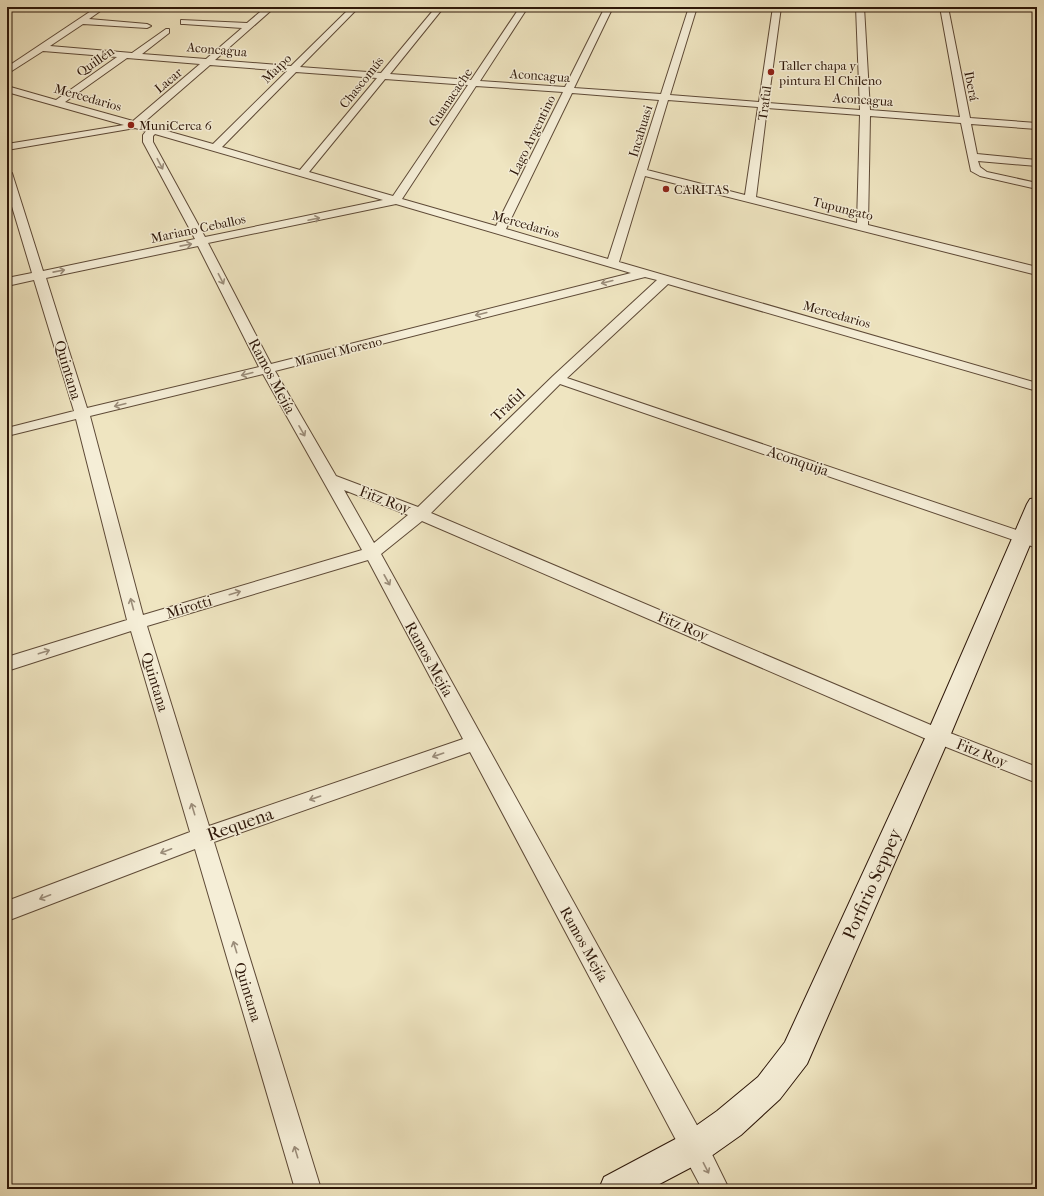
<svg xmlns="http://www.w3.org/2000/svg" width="1044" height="1196" font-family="'IM FELL French Canon',serif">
<rect width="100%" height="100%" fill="#efe5c1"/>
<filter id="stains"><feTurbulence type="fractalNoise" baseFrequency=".005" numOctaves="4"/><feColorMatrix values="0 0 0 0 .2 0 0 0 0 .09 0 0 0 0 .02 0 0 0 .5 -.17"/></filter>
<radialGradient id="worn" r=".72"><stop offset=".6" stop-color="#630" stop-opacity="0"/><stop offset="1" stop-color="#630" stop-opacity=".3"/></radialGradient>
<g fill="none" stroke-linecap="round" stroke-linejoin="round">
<defs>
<g id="street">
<path d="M 97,7 L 106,7 L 89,19 L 147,24 L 151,26 L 147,28 L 83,24 L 50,46 L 132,53 L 166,29 L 169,29 L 169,33 L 142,54 L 206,59 L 242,28 L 184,24 L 181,24 L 181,20 L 247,23 L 266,7 L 275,7 L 215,60 L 291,66 L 351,7 L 359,7 L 300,67 L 381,73 L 436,7 L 444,7 L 390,74 L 471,80 L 520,7 L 528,7 L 480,81 L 565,87 L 605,7 L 613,7 L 574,88 L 661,94 L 689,7 L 697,7 L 670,95 L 759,102 L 773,7 L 781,7 L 768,103 L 860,110 L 856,7 L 864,7 L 870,110 L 960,117 L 940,7 L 948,7 L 970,118 L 1037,123 L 1037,129 L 971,124 L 977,154 L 1037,160 L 1037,166 L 978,161 L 980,167 L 987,172 L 1037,183 L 1037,189 L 980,176 L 971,171 L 961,123 L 870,116 L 868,225 L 1037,267 L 1037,275 L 645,176 L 619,262 L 1037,383 L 1037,391 L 668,284 L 567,378 L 1037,537 L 1037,548 L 560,384 L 431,513 L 945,731 L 1037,767 L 1037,783 L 931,741 L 422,521 L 381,554 L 704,1138 L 729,1189 L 702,1189 L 470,752 L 214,842 L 321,1189 L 295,1189 L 195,849 L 7,921 L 7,901 L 190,832 L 131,631 L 7,671 L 7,657 L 127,620 L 76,419 L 7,436 L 7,428 L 74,411 L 34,280 L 7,286 L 7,278 L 32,273 L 7,190 L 7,170 L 12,173 L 43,271 L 195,239 L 143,142 L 143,135 L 146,131 L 135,128 L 7,150 L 7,144 L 124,125 L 7,92 L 7,86 L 56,100 L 117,57 L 43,51 L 7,74 L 7,67 ZM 127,58 L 200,64 L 133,121 L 65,102 ZM 210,65 L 287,71 L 213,144 L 142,124 ZM 296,72 L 377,78 L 300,170 L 222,147 ZM 385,79 L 468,85 L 393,196 L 309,172 ZM 476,86 L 563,92 L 496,226 L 402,199 ZM 572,93 L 659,100 L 608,259 L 506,229 ZM 668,100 L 758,107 L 745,195 L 647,170 ZM 767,108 L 860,115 L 857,223 L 756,197 ZM 155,134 L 383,200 L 205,237 L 153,142 L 153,136 ZM 396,204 L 631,273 L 271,364 L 208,243 ZM 198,246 L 259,367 L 87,408 L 46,278 ZM 645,277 L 657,280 L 553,376 L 418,507 L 336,476 L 275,371 ZM 263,374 L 362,550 L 143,615 L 90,416 ZM 344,490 L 408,515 L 374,543 ZM 368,560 L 463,739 L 209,826 L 147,626 Z"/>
<polygon points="995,7 1037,7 1037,11 999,9"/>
</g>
<polygon id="secondary" points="1037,498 1037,528 950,736 807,1064 780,1099 741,1135 707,1159 650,1189 599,1189 604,1177 683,1135 717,1111 758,1077 785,1042 926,736 1027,504 1030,499"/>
</defs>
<use href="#street" stroke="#5e4a37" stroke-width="2"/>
<use href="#secondary" stroke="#2d1709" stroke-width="2"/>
<use href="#street" fill="#f5eed7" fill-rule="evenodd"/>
<use href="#secondary" fill="#f5eed7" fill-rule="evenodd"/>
</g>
<defs><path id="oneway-shaft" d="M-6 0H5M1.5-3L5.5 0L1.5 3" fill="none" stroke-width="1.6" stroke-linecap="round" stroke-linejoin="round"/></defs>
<g stroke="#9b8d7a">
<use href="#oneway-shaft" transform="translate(160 164) rotate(62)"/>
<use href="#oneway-shaft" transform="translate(314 219) rotate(-12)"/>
<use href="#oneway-shaft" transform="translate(186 245) rotate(-11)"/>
<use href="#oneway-shaft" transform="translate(59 271) rotate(-11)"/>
<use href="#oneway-shaft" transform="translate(221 279) rotate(63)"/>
<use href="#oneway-shaft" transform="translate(607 282) rotate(166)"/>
<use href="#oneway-shaft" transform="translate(481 314) rotate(166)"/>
<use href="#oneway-shaft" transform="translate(247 374) rotate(166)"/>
<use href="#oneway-shaft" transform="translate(120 405) rotate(166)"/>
<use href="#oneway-shaft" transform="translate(302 431) rotate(60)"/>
<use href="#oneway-shaft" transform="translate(387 580) rotate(61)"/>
<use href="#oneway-shaft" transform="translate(235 593) rotate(-17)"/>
<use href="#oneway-shaft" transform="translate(132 604) rotate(-105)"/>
<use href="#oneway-shaft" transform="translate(44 652) rotate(-18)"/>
<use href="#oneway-shaft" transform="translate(438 755) rotate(161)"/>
<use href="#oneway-shaft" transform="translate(315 798) rotate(161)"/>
<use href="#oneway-shaft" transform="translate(193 809) rotate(-107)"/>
<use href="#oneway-shaft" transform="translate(166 851) rotate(159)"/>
<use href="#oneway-shaft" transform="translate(45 897) rotate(159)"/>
<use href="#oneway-shaft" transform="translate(235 947) rotate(-107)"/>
<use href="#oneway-shaft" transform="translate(296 1152) rotate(-107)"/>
<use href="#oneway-shaft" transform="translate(706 1168) rotate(63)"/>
</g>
<g fill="#8f2418" stroke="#f5eed7" stroke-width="1.5">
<circle cx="771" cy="72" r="4"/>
<circle cx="131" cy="125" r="4"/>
<circle cx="666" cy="189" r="4"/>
</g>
<g text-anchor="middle" stroke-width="3" stroke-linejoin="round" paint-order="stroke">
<g font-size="13" fill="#2d1709" stroke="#f5eed7">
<text transform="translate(217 49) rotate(5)" y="5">Aconcagua</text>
<text transform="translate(95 61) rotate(-35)" y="5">Quillén</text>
<text transform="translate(276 68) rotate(-45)" y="5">Maipo</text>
<text transform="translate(540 75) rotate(4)" y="5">Aconcagua</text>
<text transform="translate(168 80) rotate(-40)" y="5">Lacar</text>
<text transform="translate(361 82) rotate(-51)" y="5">Chascomús</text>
<text transform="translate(972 86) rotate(79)" y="5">Iberá</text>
<text transform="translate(88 97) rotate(16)" y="5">Mercedarios</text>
<text transform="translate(450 97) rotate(-56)" y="5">Guanacache</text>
<text transform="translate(863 99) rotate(4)" y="5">Aconcagua</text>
<text transform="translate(764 103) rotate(-82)" y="5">Traful</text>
<text transform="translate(640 131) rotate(-73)" y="5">Incahuasi</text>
<text transform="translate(532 135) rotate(-64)" y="5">Lago Argentino</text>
<text transform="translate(843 208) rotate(14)" y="5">Tupungato</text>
<text transform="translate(526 224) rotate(16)" y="5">Mercedarios</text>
<text transform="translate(198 228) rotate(-12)" y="5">Mariano Ceballos</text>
<text transform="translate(837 314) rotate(16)" y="5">Mercedarios</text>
<text transform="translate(338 351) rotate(-14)" y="5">Manuel Moreno</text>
</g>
<g font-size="13" fill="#2d1709" stroke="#f5eed7" text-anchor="start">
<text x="779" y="70">Taller chapa y<tspan x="779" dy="15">pintura El Chileno</tspan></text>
<text x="139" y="130">MuniCerca 6</text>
<text x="674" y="194">CARITAS</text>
</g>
<g font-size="15" fill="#2d1709" stroke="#f5eed7">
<text transform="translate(68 370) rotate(73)" y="5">Quintana</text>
<text transform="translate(272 376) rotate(62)" y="5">Ramos Mejía</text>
<text transform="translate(508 405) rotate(-44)" y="5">Traful</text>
<text transform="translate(798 461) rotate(19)" y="5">Aconquija</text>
<text transform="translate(385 500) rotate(21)" y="5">Fitz Roy</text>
<text transform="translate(189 607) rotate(-17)" y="5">Mirotti</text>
<text transform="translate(683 626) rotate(23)" y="5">Fitz Roy</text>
<text transform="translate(429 659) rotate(61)" y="5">Ramos Mejía</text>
<text transform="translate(155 682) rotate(73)" y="5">Quintana</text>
<text transform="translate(982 753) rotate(22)" y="5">Fitz Roy</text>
<text transform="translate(584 944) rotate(61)" y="5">Ramos Mejía</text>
<text transform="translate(248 992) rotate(73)" y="5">Quintana</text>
</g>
<g font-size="18" fill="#2d1709" stroke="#f5eed7">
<text transform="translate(240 824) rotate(-19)" y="6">Requena</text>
<text transform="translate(872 884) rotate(-66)" y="6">Porfirio Seppey</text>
</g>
</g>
<rect width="1044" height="1196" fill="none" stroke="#efe5c1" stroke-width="24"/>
<rect x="8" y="8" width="1028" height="1180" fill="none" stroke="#2d1709" stroke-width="2"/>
<rect x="12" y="12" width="1020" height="1172" fill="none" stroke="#2d1709"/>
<rect width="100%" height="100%" filter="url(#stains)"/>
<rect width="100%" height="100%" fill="url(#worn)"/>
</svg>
